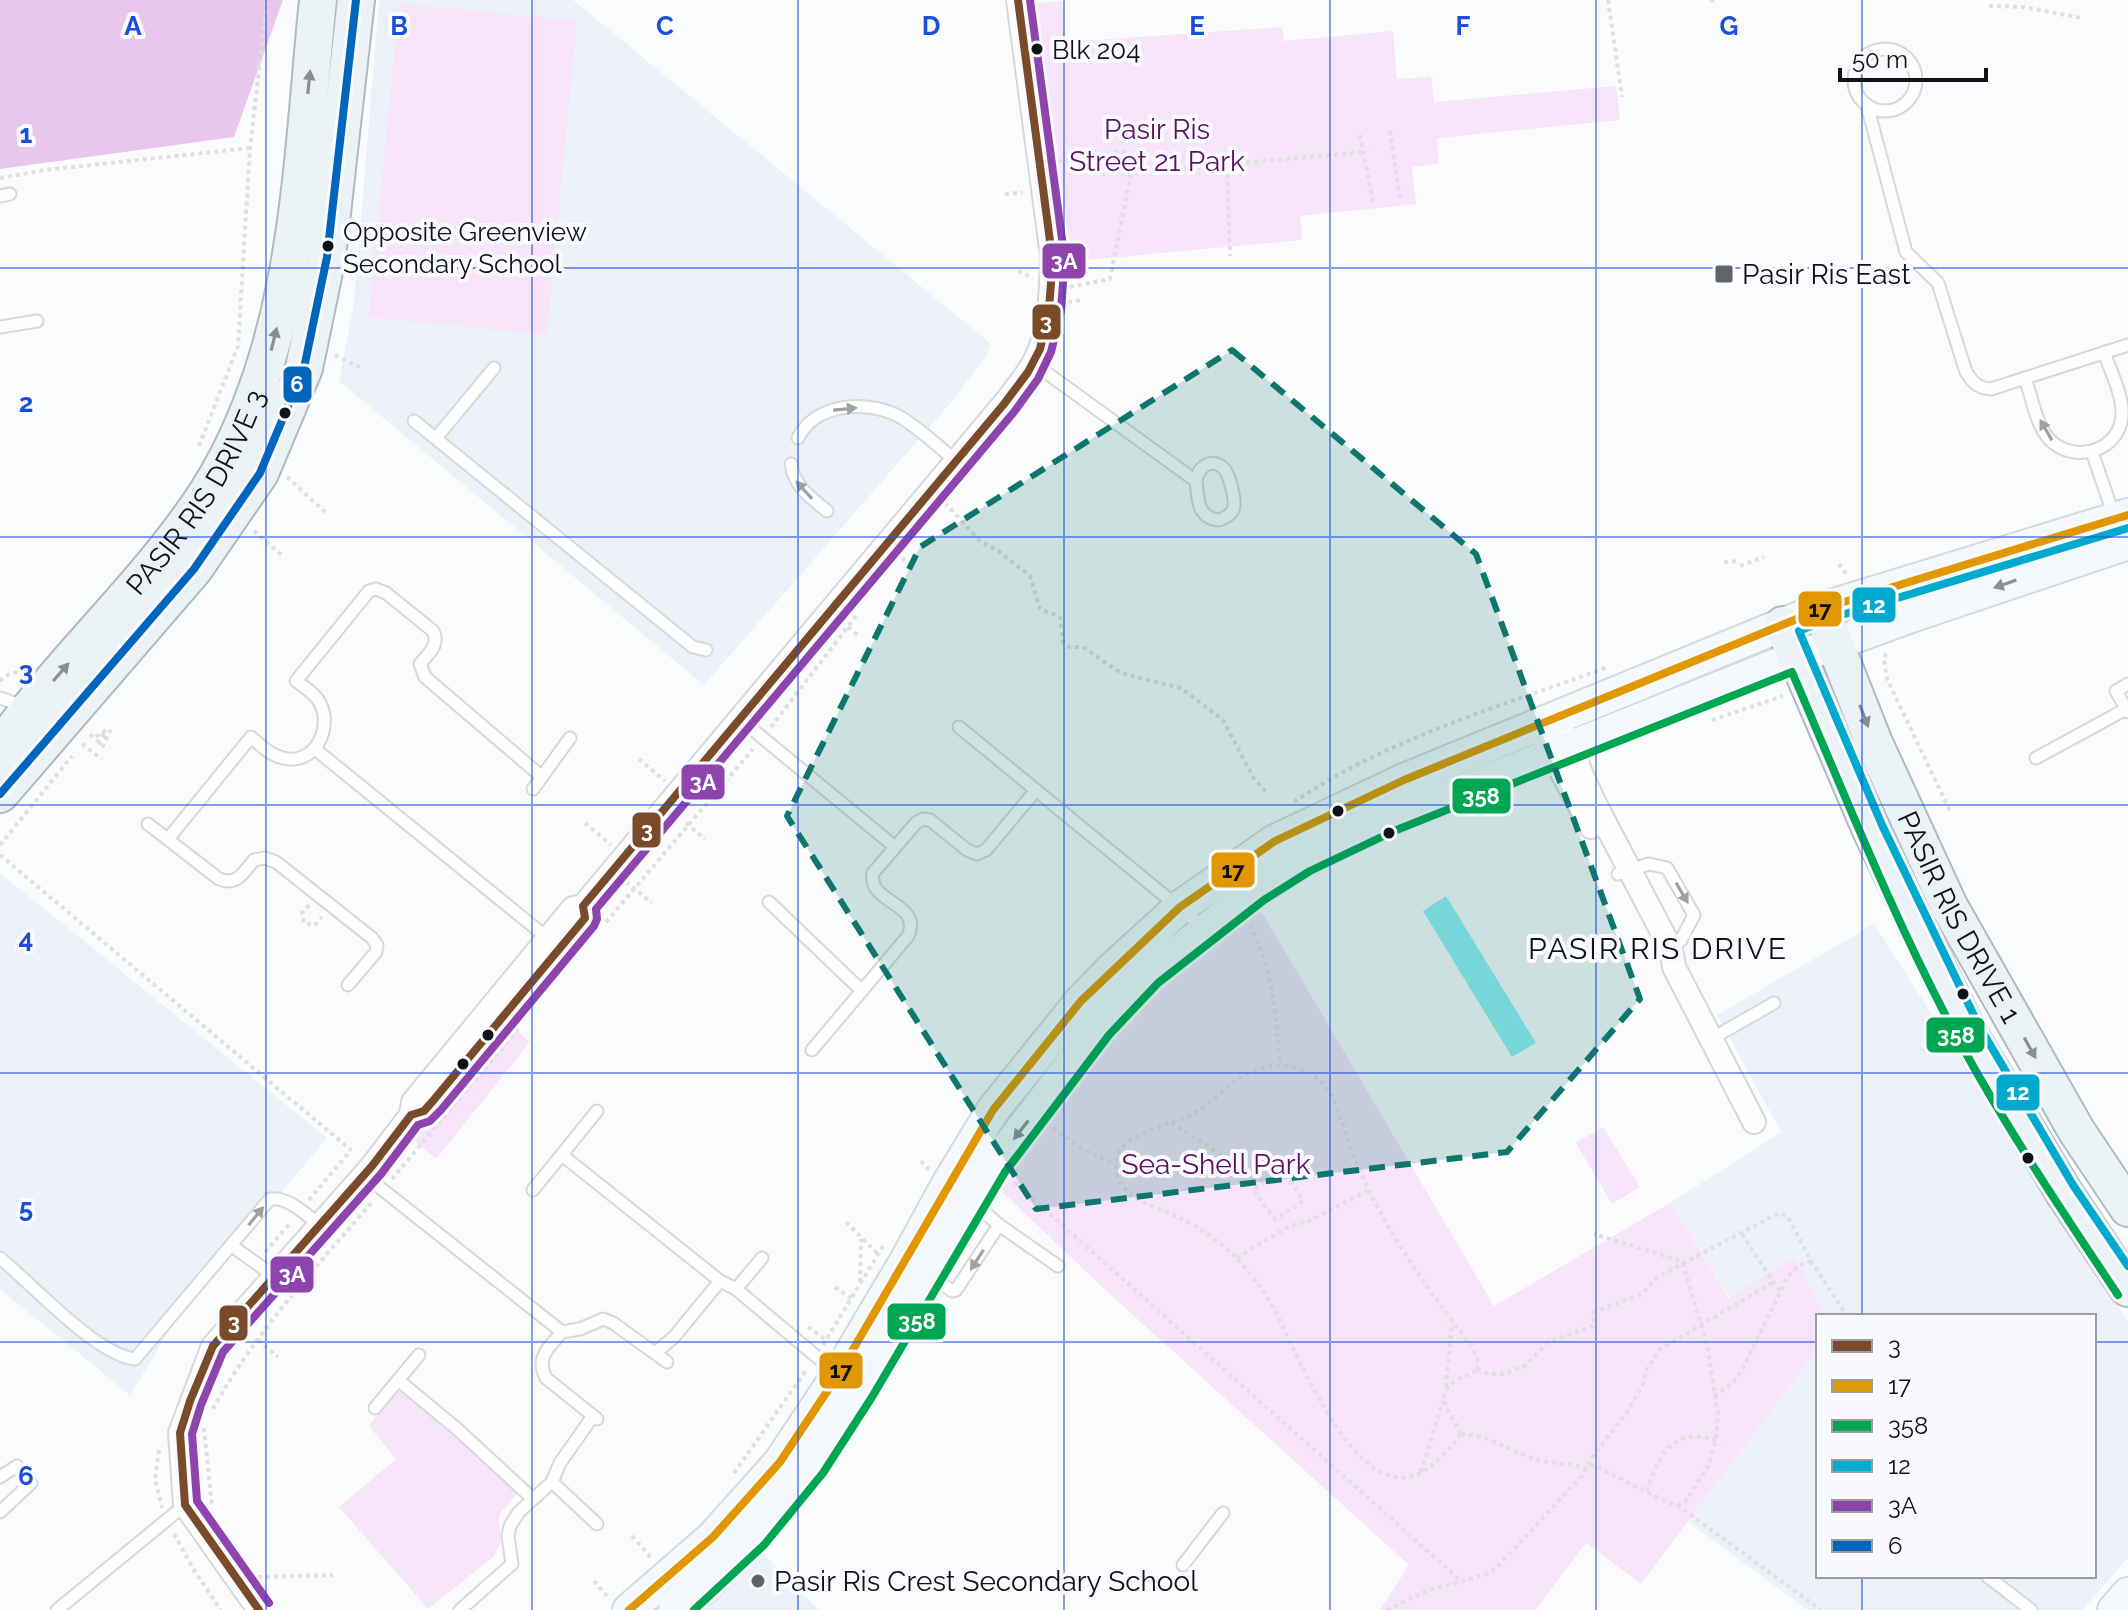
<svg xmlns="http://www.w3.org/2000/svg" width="2128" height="1610" font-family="Raleway,sans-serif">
<rect width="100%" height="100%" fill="#fafbfc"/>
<g fill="#ecf0f8">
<polygon points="379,0 573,0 991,344 985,358 954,399 704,685 339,381 354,303"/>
<polygon points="0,873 327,1138 179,1315 130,1395 0,1289"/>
<polygon points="1874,924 2128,1321 2128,1558 2082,1610 1808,1610 1688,1522 1818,1348 1818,1576 2094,1576 2094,1316 1826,1316 1793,1257 1730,1298 1670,1203 1781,1132 1717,1015"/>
<polygon points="762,1552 819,1610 691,1610"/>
</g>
<g fill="#f7e3fa">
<polygon points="1062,1 1066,42 1282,27 1284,41 1393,31 1397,79 1431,77 1434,102 1616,86 1620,120 1437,138 1439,164 1412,167 1416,204 1300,216 1302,240 1054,263 1034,3"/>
<polygon points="399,3 577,21 547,335 369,317"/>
<polygon points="1246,906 1263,914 1494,1306 1670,1203 1729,1298 1794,1257 1826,1316 1818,1316 1818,1348 1641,1584 1586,1543 1535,1610 1380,1610 1409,1565 1101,1286 992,1182 1141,996"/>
<polygon points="496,1013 530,1042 436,1159 402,1131"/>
<polygon points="1603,1127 1640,1187 1612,1204 1576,1143"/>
<polygon points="399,1386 523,1487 502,1511 499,1516 501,1542 494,1556 428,1609 339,1507 396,1459 369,1426"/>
</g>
<polygon fill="#e9c7ed" points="0,0 283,0 234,137 0,169"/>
<polygon fill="#90eef4" points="1446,896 1536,1043 1512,1057 1423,911"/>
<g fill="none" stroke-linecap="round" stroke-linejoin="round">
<defs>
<g id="lane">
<circle cx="1885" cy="80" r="31"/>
<path d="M 1867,105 L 1906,252 L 1938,283 L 1966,372 C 1973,383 1978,388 1991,389 L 2128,345"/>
<polyline points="0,196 10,194"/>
<polyline points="0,327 37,321"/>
<path d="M 1033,363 L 1196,481 C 1198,499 1197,518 1219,520 C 1225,518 1232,515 1234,507 C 1235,499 1230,475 1224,469 C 1212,456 1198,467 1196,481"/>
<path d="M 2025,378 C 2032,397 2036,427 2051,441 C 2077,465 2123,449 2122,412 C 2122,393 2110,370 2104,352"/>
<polyline points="414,421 693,647 706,650"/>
<polyline points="436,438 494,368"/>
<path d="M 798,438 C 816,402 870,399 902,418 C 921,430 939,447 956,461"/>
<polyline points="2092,452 2114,516"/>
<path d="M 791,464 C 794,486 810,497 827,511"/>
<polyline points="2128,684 2116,691 2128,712"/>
<polyline points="0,698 26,707"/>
<polyline points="741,720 895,847"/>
<polyline points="959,727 1204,928"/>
<polyline points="315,749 550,940"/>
<polyline points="2036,758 2126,709"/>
<polyline points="533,789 570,738"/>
<path d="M 148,824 L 219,879 C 237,886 243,873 254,860 L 265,858 L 276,862 L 372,938 L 377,945 L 376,952 L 348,985"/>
<path d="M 168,839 L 251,737 C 260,745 270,755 283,758 C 315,766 333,728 320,703 C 315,693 304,687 296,681 L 369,591 L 376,589 L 386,593 L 433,631 C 440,645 429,653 420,664 L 425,677 L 541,776"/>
<polyline points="1618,874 1649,864 1667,868 1694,915 1681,940 1668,951"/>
<polyline points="769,902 862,991"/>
<polyline points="1711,1039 1774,1003"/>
<path d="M 812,1050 L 908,936 C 923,902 867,904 873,873 L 916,823 L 923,819 L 930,820 L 967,850 L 977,854 L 986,850 L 1036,790"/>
<polyline points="562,1155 720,1281 736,1289 836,1373"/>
<polyline points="364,1175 562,1332"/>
<polyline points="533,1190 597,1111"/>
<polyline points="974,1203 999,1225 1058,1266"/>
<polyline points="232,1246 274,1276"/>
<path d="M 0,1258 C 32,1284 96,1355 135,1359 L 270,1199 C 288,1196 306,1215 320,1225"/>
<polyline points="931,1276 952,1291 956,1290 999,1225"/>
<polyline points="736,1289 762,1258"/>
<polyline points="655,1353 674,1337 720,1281"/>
<polyline points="398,1380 456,1428 533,1499"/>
<polyline points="375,1408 419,1355"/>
<path d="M 597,1419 L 546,1378 C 535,1358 549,1347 562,1332 L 580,1329 L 603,1319 L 613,1323 L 667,1362"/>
<polyline points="0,1477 17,1466 31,1483 0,1512"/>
<polyline points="552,1482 597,1524"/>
<polyline points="1183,1565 1223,1513"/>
<polyline points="1987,1576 2031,1610"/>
<polyline points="57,1610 185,1505"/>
<polyline points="460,1610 512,1564 508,1536 510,1526 519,1512 552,1482 560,1463 593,1416"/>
</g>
<g id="street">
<polyline points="1557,718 1593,800 1671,949 1674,967 1754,1122"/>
<polyline points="1537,726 1591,827"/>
<polyline points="518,997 585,918 583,906"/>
<path d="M 259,1610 L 185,1505 L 180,1433 L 213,1346 L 372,1166 L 411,1115 L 413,1102 L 573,908 L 583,906 L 1008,399 C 1017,387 1027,375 1034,362 C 1051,331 1051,290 1052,256 L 1018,0"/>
</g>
<g id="secondary">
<polyline points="629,1610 713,1537 780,1462 838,1375 906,1261 948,1184 993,1110 1081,1001 1112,969 1180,907 1275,841 1404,780 1821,609 2128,515"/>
<polyline points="675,1610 703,1588 756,1536 814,1465 862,1391 995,1165 1100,1027 1150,974 1257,890 1304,860 1389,820 1779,664 1914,615 2128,543"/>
<polyline points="2114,1610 2128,1594"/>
</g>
<g id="primary">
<path id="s1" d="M 1821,609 L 1874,743 L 1949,906 L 2076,1130 L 2128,1208"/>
<polyline points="1783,625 1871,830 1968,1032 2063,1191 2128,1288"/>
<path id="s2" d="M 0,748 C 63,658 147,585 207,493 C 300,347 301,166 318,0"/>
<polyline points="0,794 194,569 260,473 304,368 327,257 356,0"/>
</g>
</defs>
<use href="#lane" stroke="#d6d9dc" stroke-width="15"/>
<use href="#street" stroke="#d6d9dc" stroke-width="26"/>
<use href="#secondary" stroke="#d6d9dc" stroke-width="36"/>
<use href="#primary" stroke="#aebac0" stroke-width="40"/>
<g stroke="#dfdfdf" stroke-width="4" stroke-dasharray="4 4" stroke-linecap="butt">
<polyline points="1608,0 1622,97"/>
<polyline points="1710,1 1714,0"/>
<polyline points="1989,6 2023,7 2082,18"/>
<polyline points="1390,131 1400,199"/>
<polyline points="1360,135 1373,202"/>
<polyline points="1058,161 1127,151 1131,173 1363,152"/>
<polyline points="1227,166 1230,256"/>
<polyline points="0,178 45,170 250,148"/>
<polyline points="1005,194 1023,193"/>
<polyline points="1018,271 1033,278"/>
<polyline points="1070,287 1110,279 1131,173"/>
<polyline points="1068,302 1081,300"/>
<polyline points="335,355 361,368"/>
<polyline points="199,446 238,346 250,148 267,0"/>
<polyline points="287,477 325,512"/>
<polyline points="945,503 981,542 997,550 1030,576 1040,609 1060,617 1063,642 1069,647 1083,647 1116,670 1127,675 1181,688 1223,720 1253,777 1268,794"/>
<polyline points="254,531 284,557"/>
<polyline points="902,558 913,566"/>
<polyline points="1724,562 1739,561"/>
<polyline points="1839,564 1847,575"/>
<polyline points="1740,566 1764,557"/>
<polyline points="848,627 859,636"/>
<polyline points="1886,653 1884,659 1887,679 1950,811"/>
<polyline points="0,681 5,676 26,669"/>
<polyline points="1712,720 1783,696"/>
<polyline points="771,727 856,616"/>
<polyline points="90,734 94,738 106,730 96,744 98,745 110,731 103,746 106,748"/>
<polyline points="82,744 102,759"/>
<polyline points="639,759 665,781"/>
<path d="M 1294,802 C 1388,738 1502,706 1608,667"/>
<polyline points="585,823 611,845"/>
<polyline points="686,823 705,839"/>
<polyline points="0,845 72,756"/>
<polyline points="0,855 351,1150"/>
<polyline points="626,882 652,903"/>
<polyline points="309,905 302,913 304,923 315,925 322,917"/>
<polyline points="606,922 753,749"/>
<path d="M 1250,925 C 1273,970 1276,1015 1280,1065"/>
<polyline points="1171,1123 1263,1181"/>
<polyline points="1053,1128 1082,1149 1116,1165"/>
<polyline points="921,1161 930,1171"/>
<polygon points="1279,1170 1285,1173 1303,1200 1299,1204 1275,1219 1253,1190"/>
<polyline points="392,1179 519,1028"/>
<polyline points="1014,1182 1460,1580"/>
<polyline points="309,1200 351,1150"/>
<polyline points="846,1222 878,1254"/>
<polyline points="1742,1234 1780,1292"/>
<polyline points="265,1252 291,1222"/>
<polyline points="1237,1258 1290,1226 1309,1221 1369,1190"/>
<polyline points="860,1282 861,1239"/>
<polyline points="835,1287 852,1299"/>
<polyline points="808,1327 826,1340"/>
<polyline points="258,1340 278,1357"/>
<polyline points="823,1345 883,1246"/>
<polyline points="1477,1369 1488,1374 1502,1374 1525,1366 1548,1342 1593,1326 1594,1312 1642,1294 1659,1276 1779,1213 1788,1217 1811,1261 1847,1316"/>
<polyline points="1446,1387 1452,1321"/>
<polyline points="1714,1396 1733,1383 1743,1368 1788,1276 1798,1266 1811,1261"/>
<path d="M 213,1409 C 255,1332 316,1267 373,1201"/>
<polyline points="204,1428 212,1506"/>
<path d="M 1460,1434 C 1455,1445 1445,1452 1437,1461 C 1364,1532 1299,1354 1274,1309 C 1267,1296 1259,1285 1250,1274 C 1233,1251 1205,1230 1180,1218 C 1163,1209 1139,1204 1126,1190 C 1119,1183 1116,1173 1116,1163 C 1117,1133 1173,1125 1194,1113 C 1204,1107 1214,1099 1223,1091 C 1248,1068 1285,1055 1316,1077 C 1335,1090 1341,1120 1348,1141 C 1376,1218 1422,1282 1472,1347 L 1478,1362 L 1477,1369"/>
<path d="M 1460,1434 C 1456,1416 1430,1399 1454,1382 C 1461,1376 1470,1376 1477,1369"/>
<path d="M 1461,1434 C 1489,1434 1512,1453 1538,1460 C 1555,1464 1570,1463 1587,1469 L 1593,1465 L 1669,1503 L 1677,1505 L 1686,1501 L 1708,1466 L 1716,1440 L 1718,1414 L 1707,1345 L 1683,1264 L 1678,1260 L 1594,1234"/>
<polyline points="159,1450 155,1479 162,1508"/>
<polyline points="1421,1472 1443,1400"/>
<polyline points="734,1473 807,1369"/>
<path d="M 1647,1491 C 1659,1454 1672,1427 1716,1440"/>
<polyline points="1677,1505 1821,1610"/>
<polyline points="174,1534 195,1572 221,1610"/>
<polyline points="632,1536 653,1560"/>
<polyline points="258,1577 333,1575"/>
<polyline points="594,1581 609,1598"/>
<polyline points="1387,1610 1426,1591 1487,1574 1498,1566 1582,1476 1595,1453 1628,1411 1644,1382 1645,1372 1659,1350 1774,1282"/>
</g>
<use href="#lane" stroke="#fefeff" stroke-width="11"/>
<use href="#street" stroke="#fefeff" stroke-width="22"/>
<use href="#secondary" stroke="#f5f8fa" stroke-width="32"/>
<use href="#primary" stroke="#ebf2f5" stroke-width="36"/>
<defs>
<polyline id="bus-1" points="259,1610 185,1505 180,1433 190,1401 213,1346 372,1166 411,1115 424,1111 432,1102 585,918 583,906 1004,404 1028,372 1040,349 1049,309 1052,269 1052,256 1018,0"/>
<polyline id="bus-2" points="629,1610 713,1537 780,1462 838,1375 993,1110 1081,1001 1180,907 1275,841 1404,780 1821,609 2128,515"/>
<path id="bus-3" d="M 694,1610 L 764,1545 L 823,1473 L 872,1397 L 1005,1172 L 1109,1035 L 1158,983 L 1264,900 L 1310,871 L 1394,831 L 1792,672 C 1845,795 1894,920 1957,1037 C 2005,1126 2062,1211 2118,1295"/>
<polyline id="bus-4" points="2128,528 1825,620 1799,631 1882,825 1979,1026 2073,1185 2128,1266"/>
<polyline id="bus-5" points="269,1603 197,1501 192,1434 201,1405 223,1352 381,1174 418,1125 430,1121 441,1110 594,926 597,919 596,909 1014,412 1038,379 1051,352 1061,311 1064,269 1064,254 1030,0"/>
<polyline id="bus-6" points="0,794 194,569 260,473 304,368 327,257 356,0"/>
</defs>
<use href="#bus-1" stroke="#f9fafd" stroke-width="14"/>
<use href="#bus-2" stroke="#f9fafd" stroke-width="14"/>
<use href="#bus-3" stroke="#f9fafd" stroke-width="14"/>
<use href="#bus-4" stroke="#f9fafd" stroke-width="14"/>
<use href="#bus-5" stroke="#f9fafd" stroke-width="14"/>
<use href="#bus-6" stroke="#f9fafd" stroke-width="14"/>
<use href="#bus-1" stroke="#7a4b2a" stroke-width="8"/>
<use href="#bus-2" stroke="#e09702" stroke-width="8"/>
<use href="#bus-3" stroke="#00a651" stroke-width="8"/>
<use href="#bus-4" stroke="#00a9ce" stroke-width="8"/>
<use href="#bus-5" stroke="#8e44ad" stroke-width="8"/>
<use href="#bus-6" stroke="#0065bd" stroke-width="8"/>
</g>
<defs><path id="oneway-solid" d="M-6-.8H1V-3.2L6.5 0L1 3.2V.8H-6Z" transform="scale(2)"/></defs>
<g fill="#888d91">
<use href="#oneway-solid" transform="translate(309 82) rotate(-84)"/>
<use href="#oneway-solid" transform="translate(274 339) rotate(-76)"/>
<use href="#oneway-solid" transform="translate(61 672) rotate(-49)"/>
<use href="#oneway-solid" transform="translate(1864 716) rotate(69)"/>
<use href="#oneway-solid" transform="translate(2030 1048) rotate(61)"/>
</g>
<g fill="#9ea0a2">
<use href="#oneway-solid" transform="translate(845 409) rotate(-5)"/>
<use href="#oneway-solid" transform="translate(2046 430) rotate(-120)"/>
<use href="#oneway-solid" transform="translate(804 490) rotate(-132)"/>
<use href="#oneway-solid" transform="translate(1682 893) rotate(60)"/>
<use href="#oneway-solid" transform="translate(256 1216) rotate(-51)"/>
<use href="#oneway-solid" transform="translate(977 1260) rotate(123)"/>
</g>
<g fill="#8e9094">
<use href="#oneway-solid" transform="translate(2005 584) rotate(161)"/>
<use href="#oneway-solid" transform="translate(1021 1130) rotate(128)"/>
</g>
<path fill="#0f766e" fill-opacity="0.2" stroke="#0f766e" stroke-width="6" stroke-dasharray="16 10" stroke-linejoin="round" d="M 1232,350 L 1476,554 L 1640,999 L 1507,1152 L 1036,1209 L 787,816 L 920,547 Z"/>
<path fill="none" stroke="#1d4ed8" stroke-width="2" stroke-opacity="0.55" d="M 266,0 L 266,1610M 532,0 L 532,1610M 798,0 L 798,1610M 1064,0 L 1064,1610M 1330,0 L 1330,1610M 1596,0 L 1596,1610M 1862,0 L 1862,1316M 0,268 L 2128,268M 0,537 L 2128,537M 0,805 L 2128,805M 0,1073 L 2128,1073M 0,1342 L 1818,1342M 2094,1342 L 2128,1342M 1862,1576 L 1862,1610"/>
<g fill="#0f1217" stroke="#f9fafd" stroke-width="3">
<circle cx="1037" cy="49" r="7"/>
<circle cx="328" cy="246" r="7"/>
<circle cx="285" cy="413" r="7"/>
<circle cx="1338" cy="811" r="7"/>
<circle cx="1389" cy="833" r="7"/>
<circle cx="1963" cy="994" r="7"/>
<circle cx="488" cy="1035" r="7"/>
<circle cx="463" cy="1064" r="7"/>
<circle cx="2028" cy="1158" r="7"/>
</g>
<g fill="#616467" stroke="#f9fafd" stroke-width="3">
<rect x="1714" y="264" width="20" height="20" rx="4"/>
<circle cx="758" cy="1581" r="8"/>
</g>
<g text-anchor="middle" stroke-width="8" stroke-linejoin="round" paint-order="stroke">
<g font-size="26" fill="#0f1217" stroke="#f9fafd" text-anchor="start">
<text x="1052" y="59">Blk 204</text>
<text x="343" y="241">Opposite Greenview<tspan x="343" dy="32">Secondary School</tspan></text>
</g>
<g font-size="28" fill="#5c0f63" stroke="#f9fafd">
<text x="1157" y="139">Pasir Ris<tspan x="1157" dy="32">Street 21 Park</tspan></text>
<text x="1216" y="1174">Sea-Shell Park</text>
</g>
<g font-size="28" fill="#0f1217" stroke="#f9fafd" text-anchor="start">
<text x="1742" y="284">Pasir Ris East</text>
<text x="774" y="1591">Pasir Ris Crest Secondary School</text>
</g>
<g font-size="28" fill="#0f1217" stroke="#f9fafd">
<text dy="10" stroke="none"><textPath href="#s2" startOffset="324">PASIR RIS DRIVE 3</textPath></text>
<text dy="10" stroke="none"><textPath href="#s1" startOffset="338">PASIR RIS DRIVE 1</textPath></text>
</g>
<g font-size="30" letter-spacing="2" fill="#0f1217" stroke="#f9fafd">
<text x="1658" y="959">PASIR RIS DRIVE</text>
</g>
</g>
<g font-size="26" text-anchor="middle" font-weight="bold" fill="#1d4ed8" stroke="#f9fafd" stroke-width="8" stroke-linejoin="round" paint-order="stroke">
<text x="133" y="35">A</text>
<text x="399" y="35">B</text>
<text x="665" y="35">C</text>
<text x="931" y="35">D</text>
<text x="1197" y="35">E</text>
<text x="1463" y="35">F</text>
<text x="1729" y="35">G</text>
<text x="26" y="143">1</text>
<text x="26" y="412">2</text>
<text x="26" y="680">3</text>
<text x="26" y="948">4</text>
<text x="26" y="1217">5</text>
<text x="26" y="1485">6</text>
</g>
<g stroke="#f9fafd" stroke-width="3">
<rect x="1041" y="242" width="46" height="38" rx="8" fill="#8e44ad"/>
<rect x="1031" y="303" width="31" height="38" rx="8" fill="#7a4b2a"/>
<rect x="282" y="365" width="31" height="39" rx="8" fill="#0065bd"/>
<rect x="1851" y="586" width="46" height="38" rx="8" fill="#00a9ce"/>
<rect x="1797" y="590" width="46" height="38" rx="8" fill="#e09702"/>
<rect x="680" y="763" width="46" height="38" rx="8" fill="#8e44ad"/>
<rect x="1451" y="777" width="61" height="38" rx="8" fill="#00a651"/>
<rect x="631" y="811" width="31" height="38" rx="8" fill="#7a4b2a"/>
<rect x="1210" y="851" width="46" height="38" rx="8" fill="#e09702"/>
<rect x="1925" y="1016" width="61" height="38" rx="8" fill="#00a651"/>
<rect x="1995" y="1073" width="46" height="39" rx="8" fill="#00a9ce"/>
<rect x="269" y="1255" width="46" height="39" rx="8" fill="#8e44ad"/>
<rect x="886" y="1302" width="61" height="39" rx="8" fill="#00a651"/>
<rect x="218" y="1304" width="31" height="38" rx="8" fill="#7a4b2a"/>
<rect x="818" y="1351" width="46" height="39" rx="8" fill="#e09702"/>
</g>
<g font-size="22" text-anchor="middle" font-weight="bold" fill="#fff">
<text x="1064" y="269">3A</text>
<text x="1046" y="330">3</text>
<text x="297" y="392">6</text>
<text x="1874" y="613">12</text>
<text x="703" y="790">3A</text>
<text x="1481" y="804">358</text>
<text x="647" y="838">3</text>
<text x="1956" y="1043">358</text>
<text x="2018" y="1100">12</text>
<text x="292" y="1282">3A</text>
<text x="917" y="1329">358</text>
<text x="234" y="1330">3</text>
</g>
<g font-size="22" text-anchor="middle" font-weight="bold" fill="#111">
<text x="1820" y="617">17</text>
<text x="1233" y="878">17</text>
<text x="841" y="1378">17</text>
</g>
<rect x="1816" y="1314" width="280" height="264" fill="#f9fafd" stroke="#9b9da1" stroke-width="2"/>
<rect x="1832" y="1340" width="40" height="12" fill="#7a4b2a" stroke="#9b9da1" stroke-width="2"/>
<text x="1888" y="1354" font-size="24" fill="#0f1217">3</text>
<rect x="1832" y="1380" width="40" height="12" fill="#e09702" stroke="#9b9da1" stroke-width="2"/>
<text x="1888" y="1394" font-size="24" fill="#0f1217">17</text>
<rect x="1832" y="1420" width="40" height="12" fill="#00a651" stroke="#9b9da1" stroke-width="2"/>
<text x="1888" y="1434" font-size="24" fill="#0f1217">358</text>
<rect x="1832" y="1460" width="40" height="12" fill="#00a9ce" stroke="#9b9da1" stroke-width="2"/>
<text x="1888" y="1474" font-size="24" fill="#0f1217">12</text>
<rect x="1832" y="1500" width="40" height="12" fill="#8e44ad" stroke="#9b9da1" stroke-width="2"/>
<text x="1888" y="1514" font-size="24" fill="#0f1217">3A</text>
<rect x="1832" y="1540" width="40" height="12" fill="#0065bd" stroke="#9b9da1" stroke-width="2"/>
<text x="1888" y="1554" font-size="24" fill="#0f1217">6</text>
<path d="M1840 68v12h146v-12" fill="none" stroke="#0f1217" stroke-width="4"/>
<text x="1852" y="68" font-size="24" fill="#0f1217" stroke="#f9fafd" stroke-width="6" paint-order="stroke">50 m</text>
</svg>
